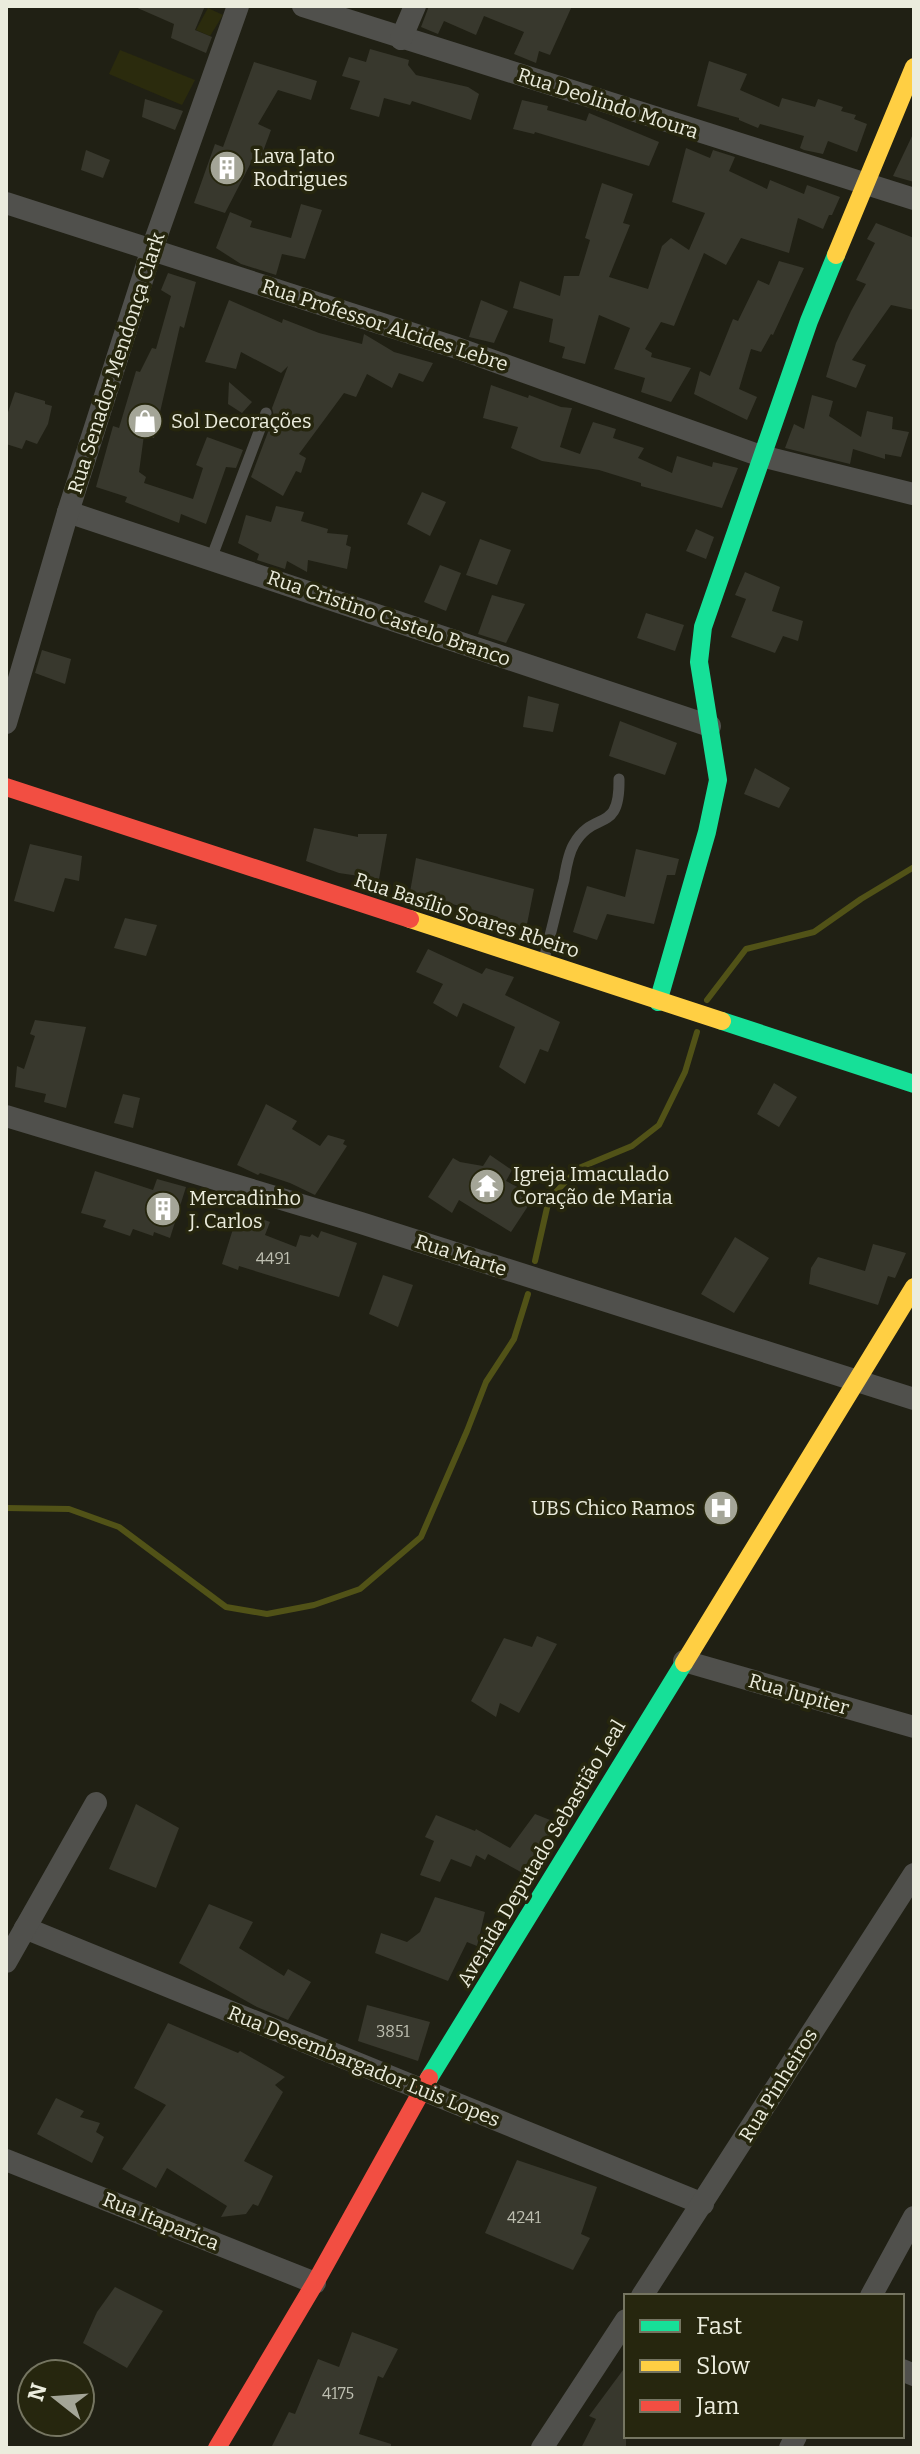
<svg xmlns="http://www.w3.org/2000/svg" width="920" height="2454" font-family="Bitter,serif">
<rect width="100%" height="100%" fill="#202014"/>
<g fill="#2b2b0d">
<polygon points="208,8 223,15 210,36 196,30"/>
<polygon points="120,50 195,80 182,105 109,74"/>
</g>
<g fill="none" stroke-linecap="round" stroke-linejoin="round">
<g stroke="#515217" stroke-width="6">
<polyline points="707,1000 746,949 814,932 861,899 914,867"/>
<polyline points="535,1261 549,1199 579,1168 632,1146 659,1125 685,1072 697,1032"/>
<polyline points="6,1508 69,1509 119,1527 226,1607 267,1614 314,1605 360,1589 421,1537 467,1431 486,1382 514,1339 528,1294"/>
</g>
</g>
<g fill="#38382d">
<polygon points="133,6 205,6 195,30 212,37 206,53 171,38 174,24"/>
<polygon points="429,6 572,6 550,55 539,51 536,63 514,54 524,32 484,16 476,35 444,21 438,34 421,27"/>
<polygon points="370,49 409,60 408,65 416,75 468,87 479,94 471,120 412,101 410,105 384,98 379,117 350,109 360,81 342,76 349,57 366,62"/>
<polygon points="709,61 747,74 740,90 779,107 782,98 815,107 818,99 843,107 841,111 856,115 854,119 867,124 857,152 828,141 823,154 804,150 800,148 804,136 760,124 758,128 739,120 739,118 697,106"/>
<polygon points="254,62 317,81 311,100 278,90 258,124 271,130 261,157 255,155 225,213 194,203 215,144 223,147"/>
<polygon points="145,99 183,111 175,130 142,117"/>
<polygon points="522,100 548,106 547,110 586,121 589,113 659,142 649,166 535,132 534,134 513,129"/>
<polygon points="914,132 914,182 893,176"/>
<polygon points="686,148 710,158 713,150 735,157 729,171 767,189 770,180 804,194 807,185 840,197 832,215 829,215 823,229 798,218 789,253 741,238 726,265 704,253 674,326 661,322 645,349 652,353 651,357 691,368 671,402 641,392 645,378 614,369 630,328 599,315 585,364 562,358 565,347 549,342 553,319 513,308 520,281 560,296 564,276 579,276 590,240 585,238 602,183 633,194 623,223 630,225 609,277 648,289 662,246 671,238 689,250 705,213 672,202"/>
<polygon points="86,150 110,160 103,178 81,170"/>
<polygon points="301,204 322,210 305,259 282,254 276,275 241,264 216,248 230,212 252,221 250,227 291,238"/>
<polygon points="876,223 914,238 914,310 891,305 852,360 866,365 856,388 826,377 836,343 851,311 866,284 856,280 875,243 867,239"/>
<polygon points="779,261 804,268 773,335 771,334 761,352 751,349 739,389 757,397 747,420 694,394 700,371 710,376 733,319 738,321 758,280 769,285"/>
<polygon points="168,273 196,282 184,328 180,326 154,438 144,435 139,472 146,477 144,483 193,499 203,468 196,465 207,437 243,450 236,468 226,467 206,524 181,514 179,523 125,502 127,497 96,487 113,426 119,428 136,371 140,372 152,348 156,349 171,296 161,290"/>
<polygon points="229,300 282,323 283,319 319,333 362,344 364,334 394,352 433,363 423,382 399,373 392,388 367,374 356,397 344,393 299,454 306,458 301,473 296,471 283,496 251,477 274,416 272,408 288,366 281,373 241,352 236,369 205,362"/>
<polygon points="481,300 508,311 494,343 469,337"/>
<polygon points="229,382 252,402 242,413 228,404"/>
<polygon points="491,385 528,398 529,395 561,407 572,408 560,447 580,454 593,422 616,429 613,438 644,448 638,458 672,473 677,456 712,467 713,462 738,468 722,508 641,486 641,483 599,470 542,461 511,448 518,427 483,418"/>
<polygon points="15,392 45,401 45,404 52,406 48,424 37,444 26,440 22,449 6,444 6,418"/>
<polygon points="812,395 833,401 829,416 861,437 867,411 893,417 892,429 909,432 901,457 885,454 885,459 853,449 850,464 785,448 794,424 804,429"/>
<polygon points="422,492 446,502 430,536 407,524"/>
<polygon points="276,506 304,512 301,521 328,529 327,533 348,535 346,545 351,547 347,569 308,560 307,572 287,561 285,569 257,560 259,554 238,543 246,515 271,522"/>
<polygon points="696,529 714,537 706,559 686,551"/>
<polygon points="480,539 511,550 497,585 466,575"/>
<polygon points="440,565 461,573 446,611 424,602"/>
<polygon points="745,572 780,587 772,611 803,621 798,641 783,636 775,653 731,637 746,599 735,595"/>
<polygon points="492,595 525,604 506,643 478,634"/>
<polygon points="646,613 684,625 675,651 637,638"/>
<polygon points="42,650 71,659 65,684 35,673"/>
<polygon points="528,696 559,704 553,732 523,727"/>
<polygon points="620,721 677,743 665,775 609,756"/>
<polygon points="755,768 790,788 779,808 744,794"/>
<polygon points="314,828 358,837 358,834 387,834 379,879 339,873 306,861"/>
<polygon points="30,844 82,856 79,881 65,878 54,912 14,901"/>
<polygon points="636,849 679,859 675,875 667,875 654,924 607,914 597,940 573,932 587,886 625,897"/>
<polygon points="416,858 534,889 526,929 497,923 498,917 410,892"/>
<polygon points="125,918 157,925 146,956 114,948"/>
<polygon points="428,949 482,974 486,968 514,977 505,995 560,1022 548,1052 540,1049 525,1084 499,1067 515,1027 463,1003 457,1017 433,1003 443,984 416,972"/>
<polygon points="35,1020 86,1027 66,1108 44,1102 46,1094 15,1087 17,1066 24,1069 35,1036 30,1034"/>
<polygon points="774,1083 797,1097 779,1127 757,1114"/>
<polygon points="123,1094 140,1098 133,1128 114,1123"/>
<polygon points="266,1104 297,1121 292,1129 320,1146 328,1135 345,1140 343,1144 347,1146 315,1195 290,1183 260,1173 258,1175 237,1165"/>
<polygon points="490,1155 512,1170 506,1181 527,1192 524,1196 532,1200 511,1232 459,1200 452,1213 428,1197 453,1158 460,1162 483,1166"/>
<polygon points="95,1171 153,1190 157,1179 186,1187 170,1238 154,1232 153,1236 133,1229 130,1236 103,1227 106,1220 81,1213"/>
<polygon points="238,1213 251,1219 251,1215 270,1222 265,1235 296,1247 300,1235 310,1237 312,1234 318,1238 321,1231 357,1243 339,1297 239,1266 238,1270 222,1264"/>
<polygon points="735,1237 769,1258 734,1313 701,1294"/>
<polygon points="873,1244 906,1253 895,1278 888,1276 878,1305 809,1284 811,1268 818,1257 865,1271"/>
<polygon points="383,1275 413,1285 398,1327 369,1314"/>
<polygon points="537,1636 557,1644 519,1713 500,1703 496,1717 471,1701 504,1638 532,1647"/>
<polygon points="136,1804 179,1828 156,1888 109,1869"/>
<polygon points="535,1814 555,1822 548,1839 552,1841 530,1877 488,1854 485,1860 476,1855 471,1867 451,1859 440,1882 420,1875 434,1841 425,1837 436,1815 475,1831 476,1829 510,1848"/>
<polygon points="435,1897 485,1912 477,1946 467,1942 448,1981 375,1953 381,1933 407,1942 420,1932"/>
<polygon points="209,1904 253,1922 239,1948 284,1976 288,1969 311,1982 288,2020 257,2007 179,1963"/>
<polygon points="367,2005 430,2022 418,2061 358,2041"/>
<polygon points="168,2023 238,2053 240,2051 285,2077 275,2085 283,2092 244,2161 273,2176 258,2206 253,2204 246,2214 221,2217 227,2206 167,2168 156,2188 122,2169 166,2105 134,2088"/>
<polygon points="56,2098 84,2111 80,2117 100,2123 96,2132 104,2137 92,2163 37,2134"/>
<polygon points="517,2160 597,2187 581,2234 590,2238 573,2270 485,2233"/>
<polygon points="115,2287 163,2311 127,2368 83,2343 97,2312"/>
<polygon points="352,2332 398,2349 383,2378 378,2376 359,2434 391,2444 391,2448 271,2448 289,2412 295,2414 318,2359 339,2367"/>
<polygon points="626,2366 626,2448 581,2448 596,2419 589,2416"/>
</g>
<g fill="none" stroke-linecap="round" stroke-linejoin="round">
<g stroke="#50504c" stroke-width="11">
<polyline points="211,559 266,413"/>
<path d="M 544,959 C 551,933 557,906 564,880 C 566,868 568,854 574,844 C 594,809 620,835 619,779"/>
</g>
<g stroke="#50504c" stroke-width="22">
<polyline points="303,6 914,199"/>
<polyline points="401,39 415,6"/>
<polyline points="6,203 457,348 761,456 913,494"/>
<polyline points="68,512 710,726"/>
<polyline points="6,723 68,512 152,249 238,6"/>
<polyline points="6,1116 361,1223 914,1399"/>
<polyline points="684,1661 914,1727"/>
<polyline points="25,1928 703,2204"/>
<polyline points="6,1962 96,1803"/>
<polyline points="6,2160 315,2283"/>
<polyline points="642,2296 914,1874"/>
<polyline points="871,2296 914,2217"/>
<polyline points="902,2370 914,2375"/>
<polyline points="542,2448 626,2320"/>
<polyline points="790,2448 796,2436"/>
</g>
<g stroke="#16e098" stroke-width="18">
<polyline points="658,1002 707,832 718,780 699,662 703,627 809,321 836,255"/>
<polyline points="722,1021 914,1084"/>
<polyline points="429,2078 684,1663"/>
</g>
<g stroke="#ffcf43" stroke-width="18">
<polyline points="836,255 914,67"/>
<polyline points="410,919 722,1021"/>
<polyline points="684,1663 914,1287"/>
</g>
<g stroke="#f24e42" stroke-width="18">
<polyline points="6,787 410,919"/>
<polyline points="217,2448 315,2283 429,2078"/>
</g>
</g>
<defs>
<symbol id="building-disc" viewBox="-11 -11 22 22"><circle r="9.5" fill="#a4a597" stroke="#26260e"/><path d="M-4-6H4V6H1V3H-1V6H-4ZM-2.5-4.3h1.7v1.8h-1.7ZM.8-4.3h1.7v1.8H.8ZM-2.5-1h1.7V.8h-1.7ZM.8-1h1.7V.8H.8Z" fill="#fff"/></symbol>
<symbol id="shop-disc" viewBox="-11 -11 22 22"><circle r="9.5" fill="#a4a597" stroke="#26260e"/><path d="M-5-2.5h2.3a2.7 3.5 0 0 1 5.4 0H5L5.5 6h-11ZM-1.5-2.5h3a1.5 2.3 0 0 0-3 0Z" fill="#fff"/></symbol>
<symbol id="temple-disc" viewBox="-11 -11 22 22"><circle r="9.5" fill="#a4a597" stroke="#26260e"/><path d="M0-6L5-2H3V0L6.5 2.5H4V6H1.5V3h-3V6H-4V2.5H-6.5L-3 0V-2H-5Z" fill="#fff"/></symbol>
<symbol id="hospital-disc" viewBox="-11 -11 22 22"><circle r="9.5" fill="#a4a597" stroke="#26260e"/><path d="M-5-5h3v3.5h4V-5h3V5h-3V1.5h-4V5h-3Z" fill="#fff"/></symbol>
</defs>
<g fill-rule="evenodd">
<use href="#building-disc" x="207" y="148" width="40" height="40"/>
<use href="#shop-disc" x="125" y="401" width="40" height="40"/>
<use href="#temple-disc" x="467" y="1166" width="40" height="40"/>
<use href="#building-disc" x="143" y="1189" width="40" height="40"/>
<use href="#hospital-disc" x="701" y="1488" width="40" height="40"/>
</g>
<g text-anchor="middle" stroke-width="7" stroke-linejoin="round" paint-order="stroke">
<g font-size="16" fill="#bebfb1">
<text x="273" y="1264">4491</text>
<text x="393" y="2037">3851</text>
<text x="524" y="2223">4241</text>
<text x="338" y="2399">4175</text>
</g>
<g font-size="20" fill="#ebecdd" stroke="#26260e">
<text transform="translate(608 103) rotate(18)" y="7">Rua Deolindo Moura</text>
<text transform="translate(385 325) rotate(18)" y="7">Rua Professor Alcides Lebre</text>
<text transform="translate(116 363) rotate(-72)" y="7">Rua Senador Mendonça Clark</text>
<text transform="translate(389 618) rotate(19)" y="7">Rua Cristino Castelo Branco</text>
<text transform="translate(467 915) rotate(18)" y="7">Rua Basílio Soares Rbeiro</text>
<text transform="translate(461 1255) rotate(18)" y="7">Rua Marte</text>
<text transform="translate(799 1694) rotate(16)" y="7">Rua Jupiter</text>
<text transform="translate(541 1853) rotate(-59)" y="7">Avenida Deputado Sebastião Leal</text>
<text transform="translate(364 2066) rotate(22)" y="7">Rua Desembargador Luis Lopes</text>
<text transform="translate(778 2085) rotate(-58)" y="7">Rua Pinheiros</text>
<text transform="translate(161 2221) rotate(22)" y="7">Rua Itaparica</text>
</g>
<g font-size="20" fill="#ebecdd" stroke="#26260e" text-anchor="start">
<text x="253" y="163">Lava Jato<tspan x="253" dy="23">Rodrigues</tspan></text>
<text x="171" y="428">Sol Decorações</text>
<text x="513" y="1181">Igreja Imaculado<tspan x="513" dy="23">Coração de Maria</tspan></text>
<text x="189" y="1205">Mercadinho<tspan x="189" dy="23">J. Carlos</tspan></text>
<text x="695" y="1515" text-anchor="end">UBS Chico Ramos</text>
</g>
</g>
<rect width="920" height="2454" fill="none" stroke="#ebecdd" stroke-width="16"/>
<rect x="624" y="2294" width="280" height="144" fill="#26260e" stroke="#757561" stroke-width="2"/>
<rect x="640" y="2320" width="40" height="12" fill="#16e098" stroke="#757561" stroke-width="2"/>
<text x="696" y="2334" font-size="24" fill="#ebecdd">Fast</text>
<rect x="640" y="2360" width="40" height="12" fill="#ffcf43" stroke="#757561" stroke-width="2"/>
<text x="696" y="2374" font-size="24" fill="#ebecdd">Slow</text>
<rect x="640" y="2400" width="40" height="12" fill="#f24e42" stroke="#757561" stroke-width="2"/>
<text x="696" y="2414" font-size="24" fill="#ebecdd">Jam</text>
<g transform="translate(56 2398) rotate(287)"><circle r="38" fill="#26260e" stroke="#757561" stroke-width="2"/>
<path d="M0-6L14 30L0 20L-14 30Z" fill="#a4a597"/>
<text y="-12" font-size="22" font-weight="bold" text-anchor="middle" fill="#ebecdd">N</text>
</g>
</svg>
